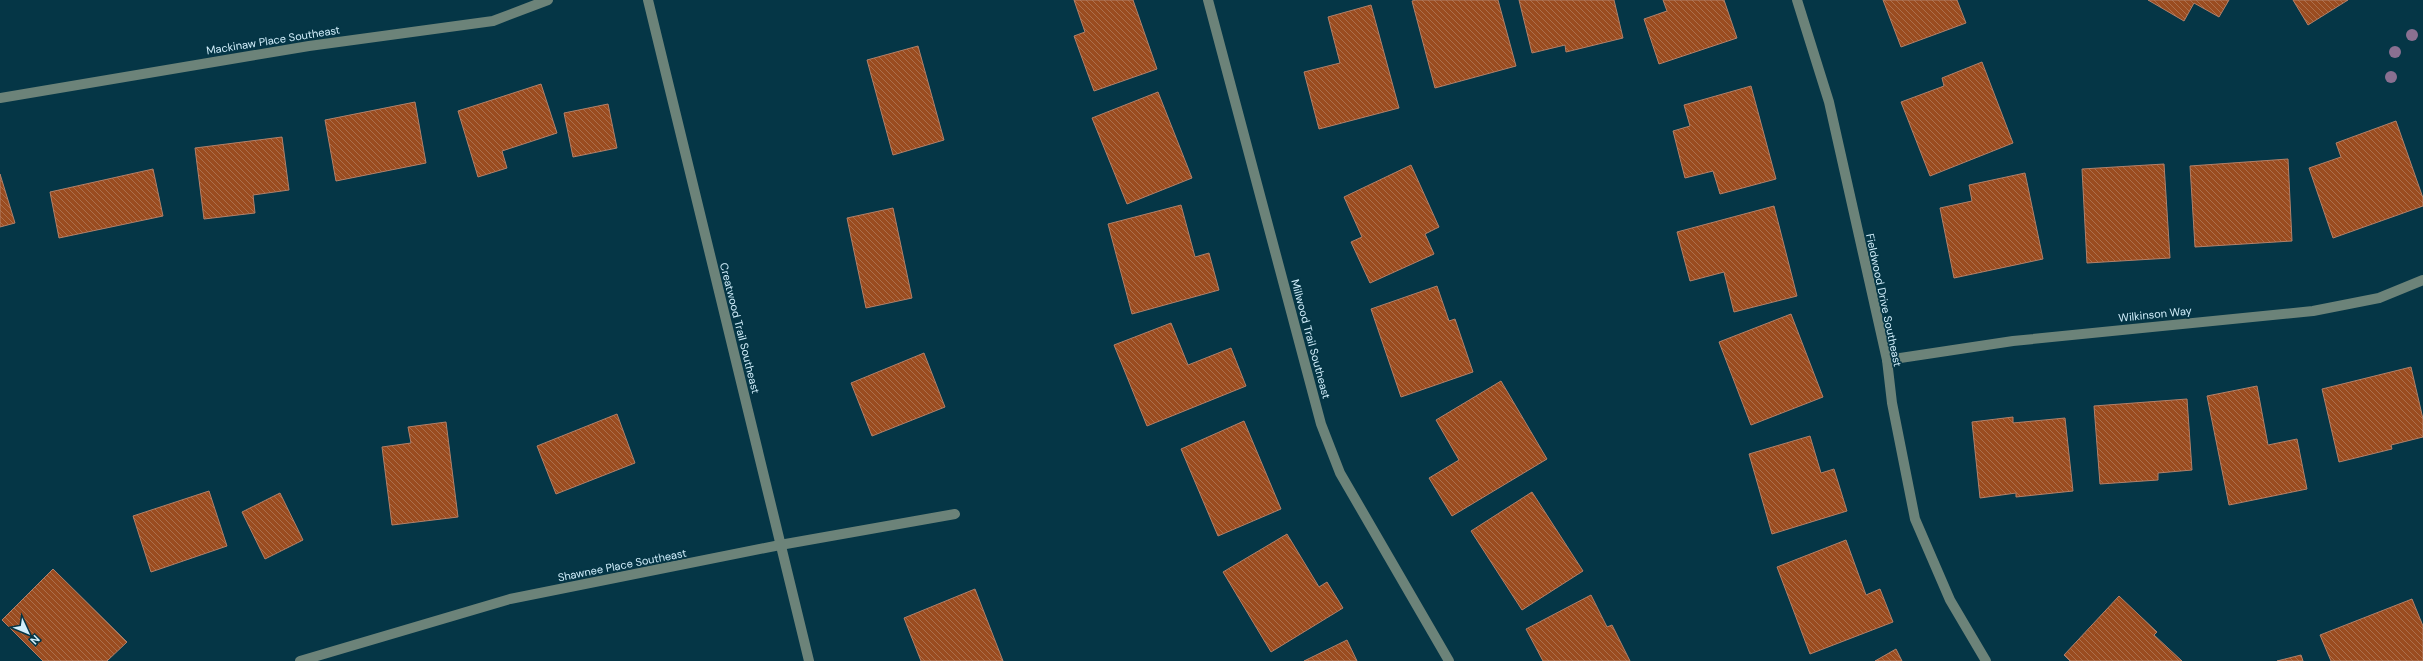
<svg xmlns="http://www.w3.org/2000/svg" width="2423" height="661" font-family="'DM Sans',sans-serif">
<defs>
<pattern id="building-back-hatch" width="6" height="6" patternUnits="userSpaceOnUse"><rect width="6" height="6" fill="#9a4c20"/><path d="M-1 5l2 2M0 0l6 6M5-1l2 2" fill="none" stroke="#ac6f4c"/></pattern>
</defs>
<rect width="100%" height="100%" fill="#053646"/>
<g fill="url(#building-back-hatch)" stroke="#b28069">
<polygon points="1074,0 1133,0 1157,69 1094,91 1074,36 1085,32"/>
<polygon points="1416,0 1498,0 1516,66 1435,88 1412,1"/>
<polygon points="1519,0 1614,0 1623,38 1566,52 1565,45 1532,53"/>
<polygon points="1663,0 1724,0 1737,38 1659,64 1644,19 1667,11"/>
<polygon points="1883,0 1957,0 1966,23 1901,47"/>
<polygon points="2148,0 2229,0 2219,17 2194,3 2184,21"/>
<polygon points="2293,0 2348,0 2308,25"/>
<polygon points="1371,5 1399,108 1319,129 1304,72 1340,63 1328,17"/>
<polygon points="918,46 944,140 893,155 867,60"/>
<polygon points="1982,62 2013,143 1930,176 1901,102 1944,86 1942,78"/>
<polygon points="541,84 557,133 502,151 507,168 478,177 458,111"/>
<polygon points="1751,86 1776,179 1720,194 1713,171 1685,178 1673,131 1690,126 1684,105"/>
<polygon points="1158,92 1192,178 1127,204 1092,118"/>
<polygon points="415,102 426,163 336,181 325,120"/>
<polygon points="608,104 617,148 573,157 564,113"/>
<polygon points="2396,121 2423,198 2423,206 2333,238 2309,168 2341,157 2336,143"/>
<polygon points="282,137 289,190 253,195 255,213 204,219 195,148"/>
<polygon points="2288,159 2292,241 2195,247 2190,166"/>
<polygon points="2164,164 2170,258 2087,263 2082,169"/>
<polygon points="1411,165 1439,227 1425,234 1434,254 1370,283 1351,242 1362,237 1344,197"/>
<polygon points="153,169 163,216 59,238 50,192"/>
<polygon points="2025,173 2043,259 1954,278 1940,208 1972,201 1969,185"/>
<polygon points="0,174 15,223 0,227"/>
<polygon points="1181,205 1195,257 1209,253 1219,290 1132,314 1108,224"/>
<polygon points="1774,206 1797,296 1734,312 1724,272 1690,281 1677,232"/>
<polygon points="893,208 912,298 866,308 847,218"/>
<polygon points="1437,286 1449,321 1455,319 1473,372 1401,397 1371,309"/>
<polygon points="1791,314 1823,397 1751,425 1719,342"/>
<polygon points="1171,323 1188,365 1231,348 1246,386 1147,426 1114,345"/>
<polygon points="924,353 945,407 872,436 851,383"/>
<polygon points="2411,367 2423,419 2423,437 2391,445 2392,449 2339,462 2322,389"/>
<polygon points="1501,381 1547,459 1452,516 1429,478 1459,460 1436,420"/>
<polygon points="2257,386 2268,445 2297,439 2307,489 2229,505 2207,396"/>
<polygon points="2187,399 2192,470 2158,473 2158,480 2100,484 2094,406"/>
<polygon points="617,414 635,463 556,494 537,446"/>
<polygon points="2013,417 2013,423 2065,418 2073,491 2016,497 2016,493 1980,498 1972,422"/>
<polygon points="1244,421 1281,509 1218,536 1181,449"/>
<polygon points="446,422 458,517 392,525 382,447 411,443 408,427"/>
<polygon points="1810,436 1821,473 1834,469 1847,511 1772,534 1749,454"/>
<polygon points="209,491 227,546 151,572 133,516"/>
<polygon points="1532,492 1583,571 1522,610 1471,531"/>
<polygon points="280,493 303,540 265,559 242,512"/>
<polygon points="1287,534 1319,587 1327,582 1343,608 1271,652 1223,572"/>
<polygon points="1846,540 1866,595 1880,589 1893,622 1810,654 1777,567"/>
<polygon points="53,569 127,642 107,661 43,661 2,620"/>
<polygon points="975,589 1003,661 921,661 904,618"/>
<polygon points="1591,595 1607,627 1612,625 1630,661 1543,661 1526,629"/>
<polygon points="2119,596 2157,632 2154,635 2182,661 2070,661 2064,655"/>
<polygon points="2412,599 2423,626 2423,661 2331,661 2320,635"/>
<polygon points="1347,640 1357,661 1304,661"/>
<polygon points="1896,649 1902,661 1875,661"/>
<polygon points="2301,655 2303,661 2277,661"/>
</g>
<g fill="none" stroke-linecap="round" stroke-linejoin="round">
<g stroke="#6c8379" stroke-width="10">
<polyline points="648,0 809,661"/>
<polyline points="1208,0 1321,424 1340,473 1449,661"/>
<polyline points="1797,0 1829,102 1887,360 1892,403 1915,519 1950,600 1986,661"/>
<polyline points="0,98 309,46 493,21 548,0"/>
<polyline points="1887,360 2013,341 2313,311 2379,298 2423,280"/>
<polyline points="300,661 510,599 780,545 955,514"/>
</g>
</g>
<g fill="#8a7091">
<circle cx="2412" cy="35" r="6"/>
<circle cx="2395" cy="52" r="6"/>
<circle cx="2391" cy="77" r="6"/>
</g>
<g text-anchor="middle" stroke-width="3.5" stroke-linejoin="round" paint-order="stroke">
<g font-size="11" fill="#d2effc" stroke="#053646">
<text transform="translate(273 40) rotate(-9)" y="4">Mackinaw Place Southeast</text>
<text transform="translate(1884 300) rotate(78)" y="4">Fieldwood Drive Southeast</text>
<text transform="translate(2155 314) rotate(-6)" y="4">Wilkinson Way</text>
<text transform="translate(740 328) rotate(76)" y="4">Creatwood Trail Southeast</text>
<text transform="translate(1311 339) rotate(75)" y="4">Millwood Trail Southeast</text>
<text transform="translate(622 565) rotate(-11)" y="4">Shawnee Place Southeast</text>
</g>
</g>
<g transform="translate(28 633) rotate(134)" stroke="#053646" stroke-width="3" paint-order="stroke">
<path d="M0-3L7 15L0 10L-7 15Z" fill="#d2effc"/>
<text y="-6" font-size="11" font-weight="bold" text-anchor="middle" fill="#d2effc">N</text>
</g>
</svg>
